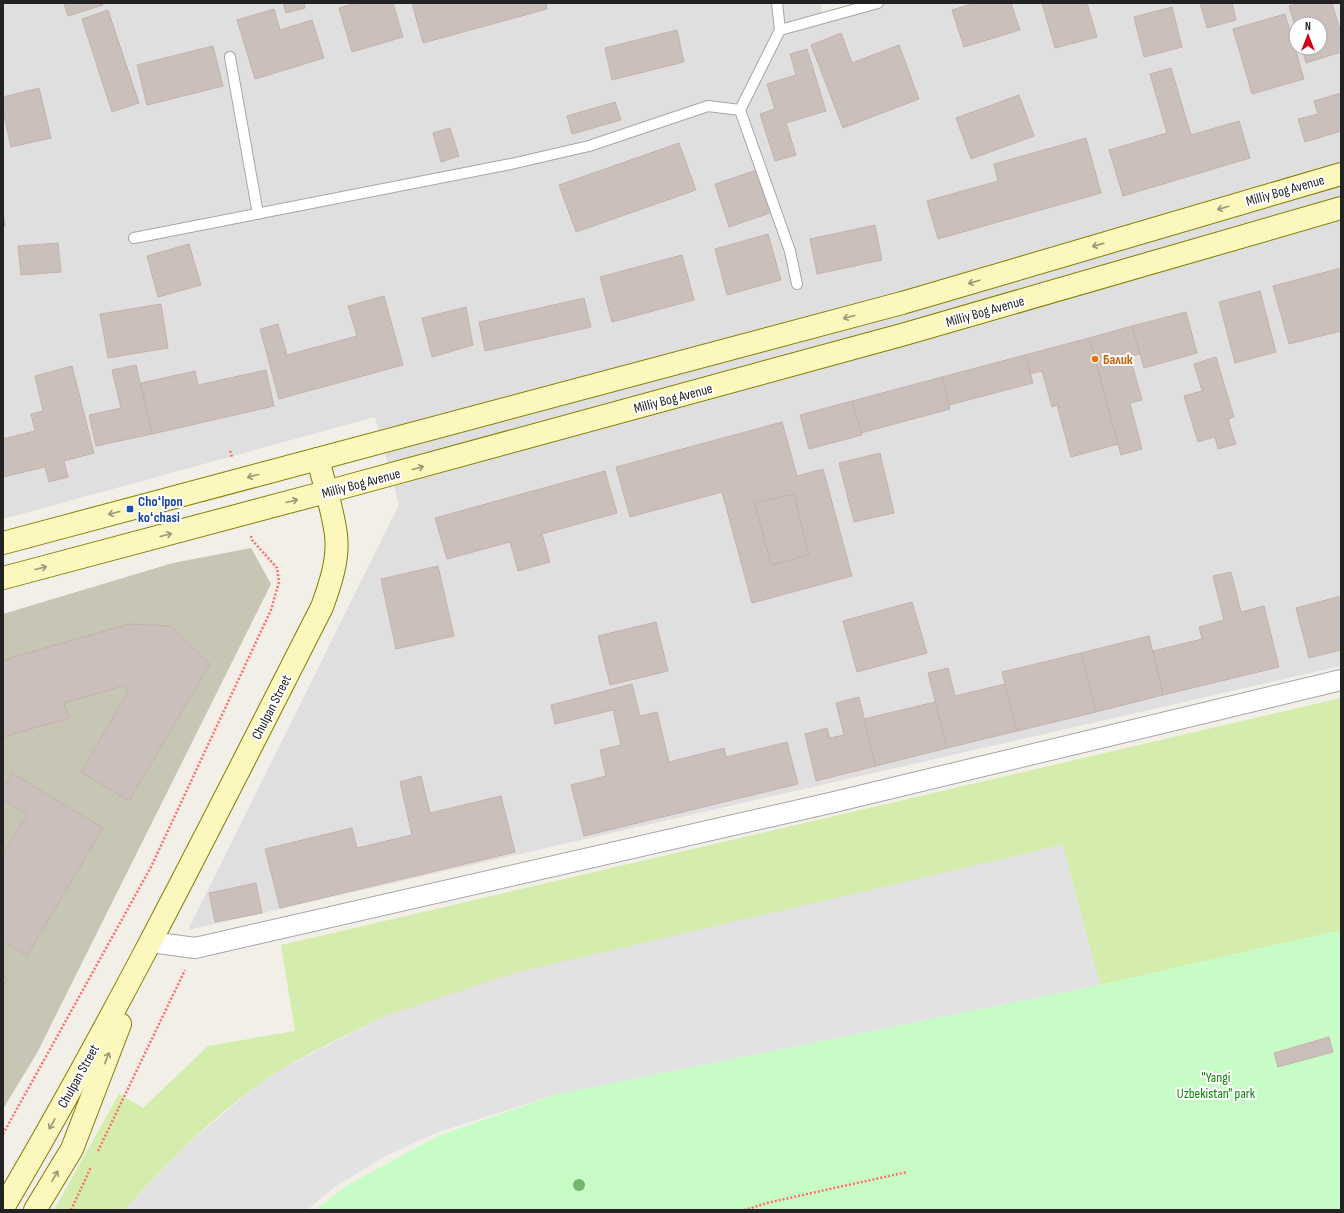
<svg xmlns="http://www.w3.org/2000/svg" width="1344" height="1213" font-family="'Sofia Sans Condensed',sans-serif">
<rect width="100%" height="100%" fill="#f2eee8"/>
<path fill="#e0dfdf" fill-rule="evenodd" d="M 3,3 L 821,3 L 823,18 L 868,3 L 1341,3 L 1341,666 L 188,930 L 399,505 L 375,417 L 3,519 ZM 1296,24 L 1320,24 L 1320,48 L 1296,48 Z"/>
<polygon fill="#c7c5b3" points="251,548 271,584 37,1053 3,1109 3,614 173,563"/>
<path fill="#d4edad" d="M 1341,698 L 1341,930 L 1100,985 L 1062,845 L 385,1016 C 351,1033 316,1049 284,1068 C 223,1105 172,1157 125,1210 L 54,1210 L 119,1094 L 143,1108 L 208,1046 L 295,1031 L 281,945 Z"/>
<polygon fill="#c8fcc6" points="1341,930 1341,1210 315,1210 346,1186 438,1136 558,1094 1100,985"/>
<polygon fill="#e2e2e2" points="1063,845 1100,985 558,1094 438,1132 385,1156 333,1188 307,1210 125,1210 182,1149 250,1091 284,1068 385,1016 514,973"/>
<g fill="#cabfbb" stroke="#c5b2aa" fill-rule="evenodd">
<polygon points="64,3 102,3 103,5 68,16"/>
<polygon points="283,3 304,3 305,8 286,13"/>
<polygon points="356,3 393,3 403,37 352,52 339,8"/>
<polygon points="412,3 546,3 547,9 423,43"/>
<polygon points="975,3 1011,3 1020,30 964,47 952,10"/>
<polygon points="1042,3 1087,3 1097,37 1055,48"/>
<polygon points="1200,3 1232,3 1236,20 1207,28"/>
<polygon points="1300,3 1332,3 1341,33 1341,52 1306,63 1302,48 1320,48 1320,24 1296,24 1296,29 1289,6"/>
<polygon points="1172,7 1182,47 1144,57 1134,17"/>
<polygon points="274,9 280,30 312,20 324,58 255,79 237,20"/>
<polygon points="108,10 139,103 112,112 82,19"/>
<polygon points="1285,14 1304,79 1252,94 1233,29"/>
<polygon points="677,30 684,62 612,80 605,48"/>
<polygon points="841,33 852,63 899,45 919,99 843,128 811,45"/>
<polygon points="213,46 223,86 147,105 137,65"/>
<polygon points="807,49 826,111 786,123 796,155 775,161 760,114 775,109 767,84 796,75 790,54"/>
<polygon points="1171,68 1191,135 1239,121 1250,158 1123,196 1109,150 1167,133 1150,74"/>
<polygon points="39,88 51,138 11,147 3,111 3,97"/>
<polygon points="1341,93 1341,131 1305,142 1298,119 1318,114 1314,101"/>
<polygon points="1019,95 1034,136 971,159 956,118"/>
<polygon points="615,102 621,120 572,134 567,116"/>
<polygon points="450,128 459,156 441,162 433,133"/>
<polygon points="1086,138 1101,193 938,239 927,201 998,181 994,164"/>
<polygon points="679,143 696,190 576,232 559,185"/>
<polygon points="760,169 773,212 729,227 715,184"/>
<polygon points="3,211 5,226 3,227"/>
<polygon points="875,225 882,260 817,274 810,239"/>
<polygon points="768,234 781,280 727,295 715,249"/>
<polygon points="58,243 61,272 21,275 18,246"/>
<polygon points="189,244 201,285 158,297 147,256"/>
<polygon points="682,255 694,300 612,322 600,277"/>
<polygon points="1341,268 1341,331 1289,344 1273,286"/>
<polygon points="1260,291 1276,352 1235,363 1219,302"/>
<polygon points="384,296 403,365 279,399 260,329 278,324 287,355 357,336 348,306"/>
<polygon points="584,298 591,327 485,351 479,322"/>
<polygon points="161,304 168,348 108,358 100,314"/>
<polygon points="466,307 473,345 432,357 422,318"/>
<polygon points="1186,312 1197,353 1144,368 1132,326"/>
<polygon points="1132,326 1140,354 1130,357 1142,400 1130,403 1142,449 1121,455 1089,338"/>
<polygon points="1089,338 1118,444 1071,457 1057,405 1052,407 1042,371 1030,374 1025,355"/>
<polygon points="1025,355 1033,383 949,405 942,377"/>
<polygon points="1216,357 1234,417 1228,419 1236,444 1218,449 1215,437 1198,442 1184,396 1202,391 1194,364"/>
<polygon points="136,365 152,434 96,446 89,415 121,408 112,370"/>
<polygon points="72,366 94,453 64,461 68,477 49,482 45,467 3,477 3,439 35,431 31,414 43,411 35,376"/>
<polygon points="266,370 274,406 152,434 141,383 195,371 198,385"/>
<polygon points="942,377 950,409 861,433 852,401"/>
<polygon points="852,401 862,435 809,449 800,415"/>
<path d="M 782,422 L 797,476 L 823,469 L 852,576 L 752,603 L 722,492 L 630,517 L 616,467 ZM 794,494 L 809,555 L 771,565 L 755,503 Z"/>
<polygon points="880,453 894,513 854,522 839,463"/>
<polygon points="605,471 617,513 542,534 550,562 518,571 510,542 447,559 435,518"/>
<polygon points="794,494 809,555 771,565 755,503"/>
<polygon points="438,566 454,636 396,649 381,579"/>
<polygon points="1231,572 1241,612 1264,606 1279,667 1163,695 1153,651 1202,639 1199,627 1224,620 1213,576"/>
<polygon points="1341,596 1341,650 1309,658 1296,608"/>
<polygon points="912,602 927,653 857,672 843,621"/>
<polygon points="656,622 668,671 610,685 598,636"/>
<polygon points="129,624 171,626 210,664 129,801 81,772 128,692 123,686 64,703 69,718 3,737 3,660"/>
<polygon points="1149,636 1163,695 1096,712 1081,653"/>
<polygon points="1081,653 1096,712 1017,731 1002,672"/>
<polygon points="948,668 955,696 1005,684 1017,731 947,748 928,673"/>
<polygon points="632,684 640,716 657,712 669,762 724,748 726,757 787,742 798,784 584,836 571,785 606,776 600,750 621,745 613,710 555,724 551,705"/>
<polygon points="859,697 876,766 816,781 805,734 827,728 830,738 844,735 836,703"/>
<polygon points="935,702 947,748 876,766 864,719"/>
<polygon points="12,773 103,828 27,956 3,942 3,854 27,814 3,800 3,788"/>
<polygon points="421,776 430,813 501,796 515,852 280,908 265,849 352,828 357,848 412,835 400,782"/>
<polygon points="256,883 262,913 215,922 209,893"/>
<polygon points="3,976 8,979 3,987"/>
<polygon points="1329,1037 1333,1052 1278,1067 1274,1053"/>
</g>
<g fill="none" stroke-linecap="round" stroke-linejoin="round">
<defs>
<g id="service">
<polyline points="777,3 780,30"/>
<polyline points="230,57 258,214"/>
<polyline points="740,110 790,251 797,284"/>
<polyline points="134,238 511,164 589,146 708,106 740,110 780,30 878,3"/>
</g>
<polyline id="minor" points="151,942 195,948 830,803 1341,680"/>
<g id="secondary">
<polyline points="3,543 902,303 1341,174"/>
<polyline points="3,578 326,492 905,334 1341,208"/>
<path d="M 3,1208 C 118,1013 219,809 322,607 C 330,585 339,559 336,535 C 333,510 324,484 318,459"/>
<polyline points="35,1210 72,1149 120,1024"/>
</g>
</defs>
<use href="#service" stroke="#a6a6a6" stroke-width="12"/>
<use href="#minor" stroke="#a6a6a6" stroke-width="22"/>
<use href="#secondary" stroke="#807f01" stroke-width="24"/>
<g stroke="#ff6d6f" stroke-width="2.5" stroke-dasharray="2 2" stroke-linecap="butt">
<polyline points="230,451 232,457"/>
<polyline points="3,1134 151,867 271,610 279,582 277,568 252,540 251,536"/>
<polyline points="98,1151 185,970"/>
<polyline points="71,1210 91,1167"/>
<polyline points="744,1210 771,1202 907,1172"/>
</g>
<use href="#service" stroke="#fff" stroke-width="10"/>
<use href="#minor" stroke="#fff" stroke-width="20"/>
<use href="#secondary" stroke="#fcf7bc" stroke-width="22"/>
</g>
<circle fill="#74b56d" cx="579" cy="1185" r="6"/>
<defs><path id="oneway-shaft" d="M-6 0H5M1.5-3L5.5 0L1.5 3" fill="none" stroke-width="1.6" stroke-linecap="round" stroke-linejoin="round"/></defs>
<g stroke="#9a9777">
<use href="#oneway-shaft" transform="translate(1223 208) rotate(164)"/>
<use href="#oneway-shaft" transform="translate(1098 245) rotate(164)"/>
<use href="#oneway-shaft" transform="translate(974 282) rotate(164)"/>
<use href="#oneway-shaft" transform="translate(849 317) rotate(165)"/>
<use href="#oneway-shaft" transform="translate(418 468) rotate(-15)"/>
<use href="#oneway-shaft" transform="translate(253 476) rotate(165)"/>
<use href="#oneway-shaft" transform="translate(292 501) rotate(-15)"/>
<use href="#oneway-shaft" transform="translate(114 513) rotate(165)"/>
<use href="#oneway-shaft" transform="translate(166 535) rotate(-15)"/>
<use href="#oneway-shaft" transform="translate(41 568) rotate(-15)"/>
<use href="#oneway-shaft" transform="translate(107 1058) rotate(-69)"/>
<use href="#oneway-shaft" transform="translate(52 1124) rotate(119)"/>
<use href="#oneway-shaft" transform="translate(55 1176) rotate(-59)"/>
</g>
<circle fill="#e8710a" stroke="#fff" stroke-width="1.5" cx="1095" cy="359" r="4"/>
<rect fill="#1a4fb4" stroke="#fff" stroke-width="1.5" x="126" y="505" width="8" height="8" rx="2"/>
<g text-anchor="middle" stroke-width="4" stroke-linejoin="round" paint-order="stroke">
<g font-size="14" fill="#222" stroke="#fff">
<text transform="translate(1285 190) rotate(-16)" y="5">Milliy Bog Avenue</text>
<text transform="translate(985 311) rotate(-16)" y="5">Milliy Bog Avenue</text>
<text transform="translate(673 398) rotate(-15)" y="5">Milliy Bog Avenue</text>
<text transform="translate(361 483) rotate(-15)" y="5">Milliy Bog Avenue</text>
<text transform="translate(271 707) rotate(-63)" y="5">Chulpan Street</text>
<text transform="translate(78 1076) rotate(-61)" y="5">Chulpan Street</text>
</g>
<g font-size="14" font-weight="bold" fill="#c56008" stroke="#fff" text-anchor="start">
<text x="1103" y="364">Балик</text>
</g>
<g font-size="14" font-weight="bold" fill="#164399" stroke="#fff" text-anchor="start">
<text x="138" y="506">Choʻlpon<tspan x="138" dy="16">koʻchasi</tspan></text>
</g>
<g font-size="14" fill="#0d8708" stroke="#fff">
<text x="1216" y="1082">"Yangi<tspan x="1216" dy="16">Uzbekistan" park</tspan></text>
</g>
</g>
<rect width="1344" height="1213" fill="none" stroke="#222222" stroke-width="8"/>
<g transform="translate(1308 36)"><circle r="19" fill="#ffffff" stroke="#a7a7a7"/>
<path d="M0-3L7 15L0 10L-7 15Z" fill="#d3001a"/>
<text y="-6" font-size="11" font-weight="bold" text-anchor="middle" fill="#222222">N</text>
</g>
</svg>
